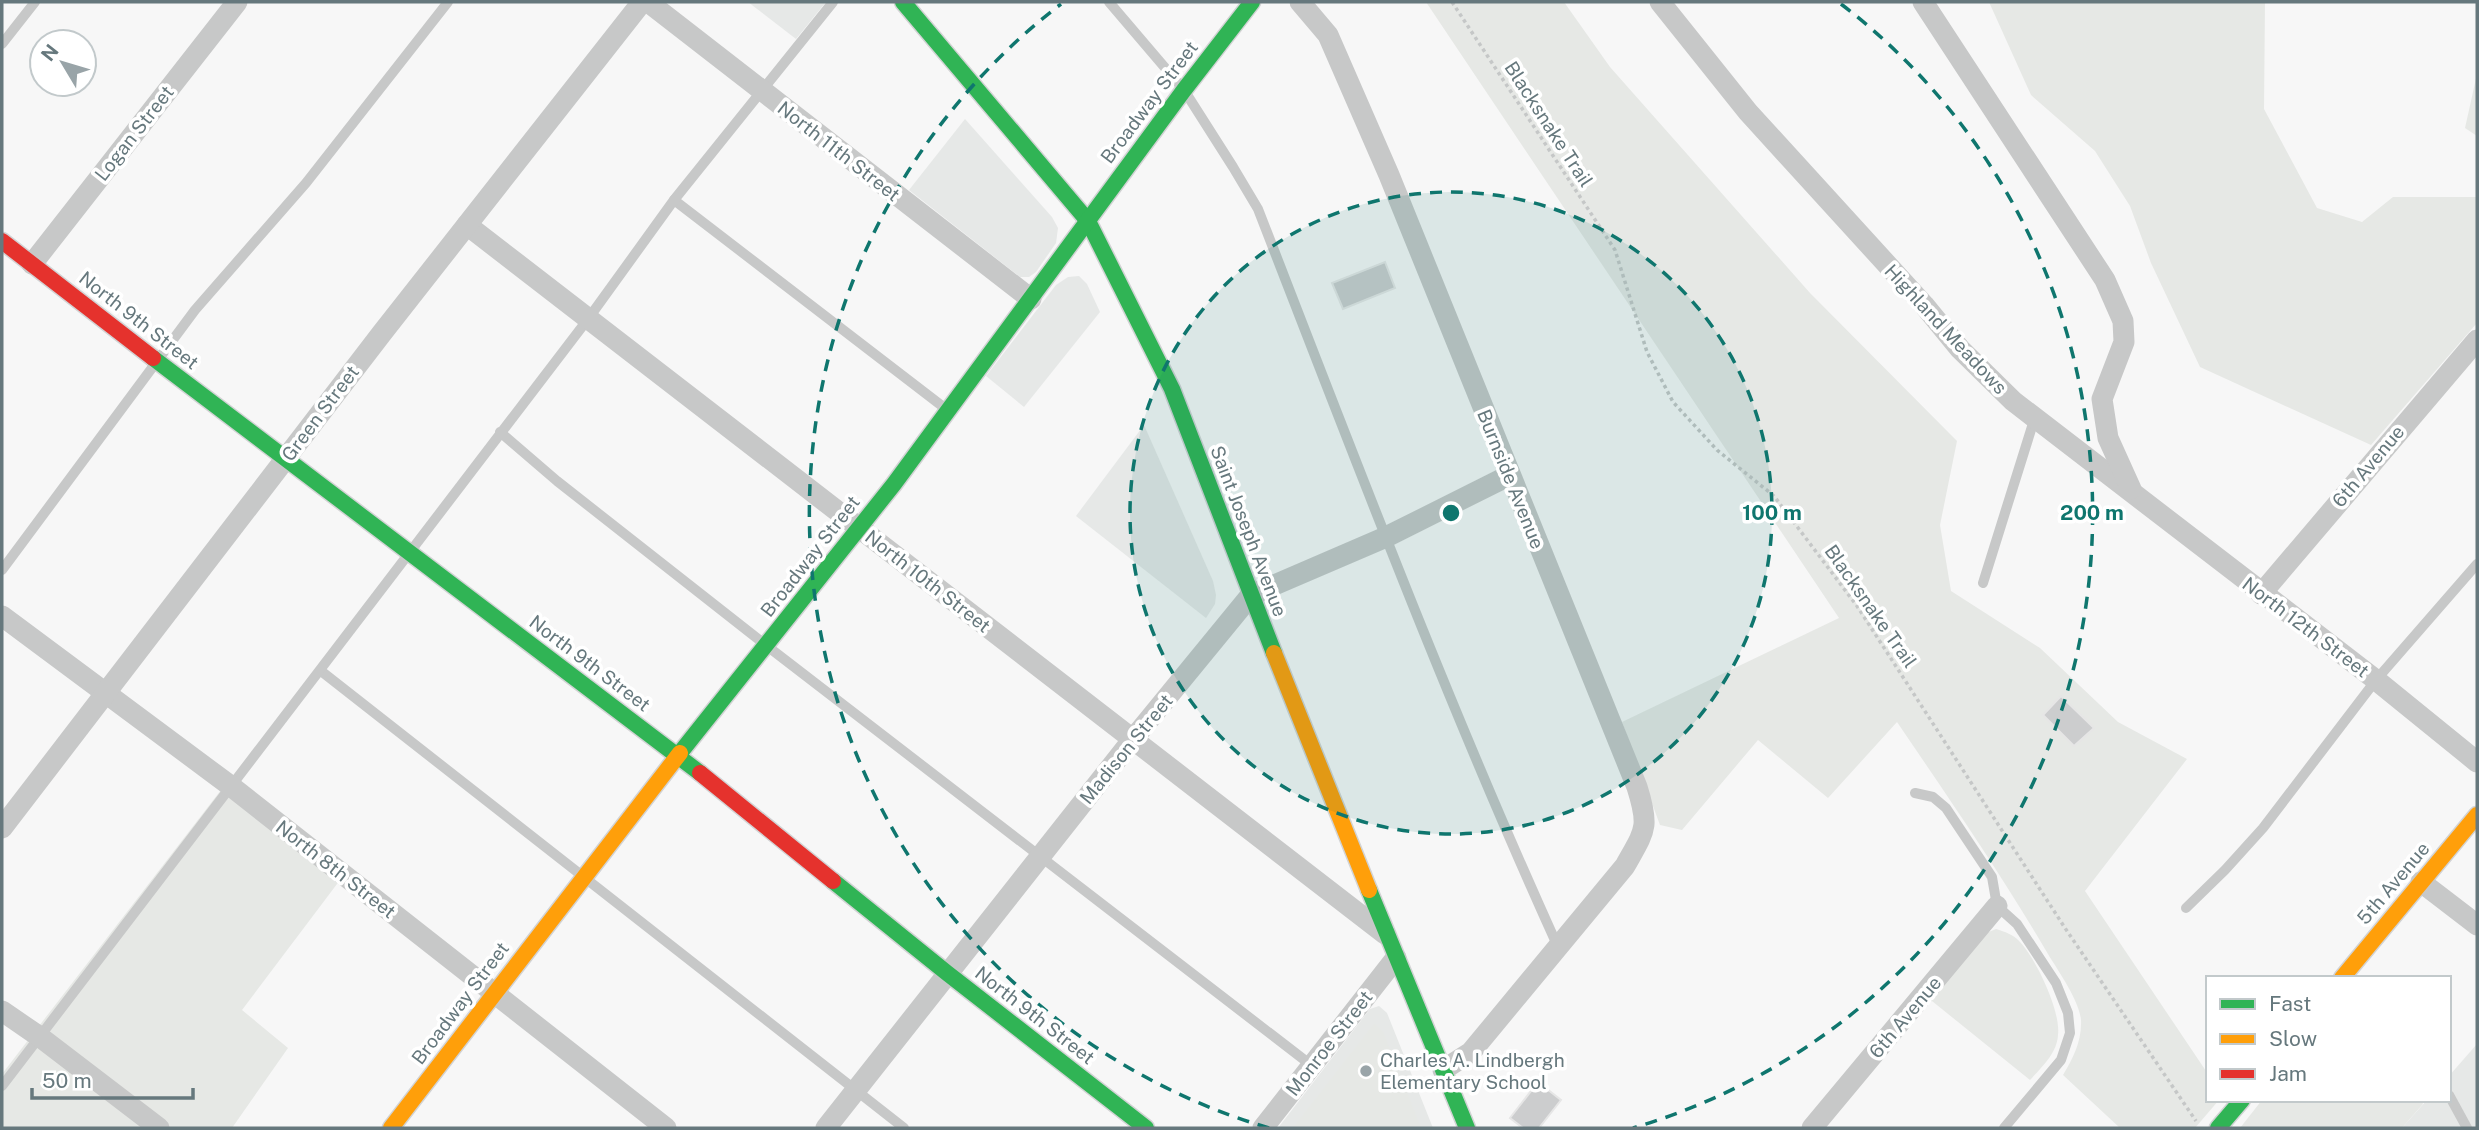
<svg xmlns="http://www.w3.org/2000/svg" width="2479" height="1130" font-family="'Public Sans',sans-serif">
<rect width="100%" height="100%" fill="#f7f7f7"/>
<g fill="#e6e8e7">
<polygon points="748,2 826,2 796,39"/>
<polygon points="965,119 1052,217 1058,228 1056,243 1036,272 1029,277 1020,277 909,190"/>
<polygon points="1079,276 1087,284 1100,312 1024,407 986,376 1056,285 1068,277"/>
<polygon points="1144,425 1213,581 1216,595 1215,604 1206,618 1076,516"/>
<polygon points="1379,1006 1387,1013 1433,1128 1278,1128 1370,1009"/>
<polygon points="2477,1044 2477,1128 2402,1128 2427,1100 2449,1100 2449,1076"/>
</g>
<g fill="#e6e8e5">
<path d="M 1426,2 L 1564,2 L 1610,67 L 1810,293 L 1957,441 L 1940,525 L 1951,591 L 2040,648 L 2118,722 L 2187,759 L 2085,891 L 2208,1074 L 2208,1100 L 2219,1100 L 2195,1128 L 2120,1128 L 2063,1075 C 2073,1058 2082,1041 2081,1020 C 2079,999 2056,968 2045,949 C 1999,871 1948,797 1897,722 L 1828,798 L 1758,740 L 1682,830 L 1660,825 L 1622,722 L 1839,618 Z"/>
<polygon points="1989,2 2265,2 2264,109 2317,208 2362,222 2393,197 2477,197 2477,323 2371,445 2200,367 2151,263 2130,206 2095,151 2031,95"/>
<polygon points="2477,74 2477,136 2465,128"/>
<polygon points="231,777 338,859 337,884 242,1010 288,1048 232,1128 2,1128 2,1074"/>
<path d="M 1996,929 C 2005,932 2013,934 2020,942 C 2036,959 2061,1011 2058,1035 C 2057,1053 2042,1067 2030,1080 L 1927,997 L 1981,935 Z"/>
<polygon points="1374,1024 1383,1032 1421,1128 1293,1128"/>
<polygon points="2262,1100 2421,1100 2423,1104 2402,1128 2240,1128"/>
</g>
<g fill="#cccdce" stroke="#e6e6e6" stroke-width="2">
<polygon points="1385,262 1395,288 1343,309 1332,283"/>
<polygon points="2061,696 2094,728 2074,746 2043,715"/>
<polygon points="1538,1082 1561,1100 1539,1128 1523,1128 1510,1118"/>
</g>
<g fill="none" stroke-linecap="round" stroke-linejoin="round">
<defs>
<g id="fast">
<polyline points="903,2 1088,221 1172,389 1274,653"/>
<polyline points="153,358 700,773"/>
<polyline points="680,753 894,484 1184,90 1252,2"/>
<polyline points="833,881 947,973 1146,1128"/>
<polyline points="1369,890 1467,1128"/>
<polyline points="2218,1128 2242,1100"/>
</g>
<g id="slow">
<polyline points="1274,653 1369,890"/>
<polyline points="2342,978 2477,815"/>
<polyline points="391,1128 680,753"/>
</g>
<g id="jam">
<polyline points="2,241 153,358"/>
<polyline points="700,773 833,881"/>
</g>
</defs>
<use href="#fast" stroke="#d2d3d4" stroke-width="19"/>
<use href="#slow" stroke="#d2d3d4" stroke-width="19"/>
<use href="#jam" stroke="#d2d3d4" stroke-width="19"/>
<polyline stroke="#c5c7c7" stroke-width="3.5" stroke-dasharray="3.5 3.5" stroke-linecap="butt" points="1452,2 1615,250 1647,352 1673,402 1717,450 1774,496 1857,606 2065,928 2196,1121"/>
<g stroke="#c7c8c8" stroke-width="10">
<path d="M 1109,2 L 1184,90 L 1233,167 L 1258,209 C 1354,456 1448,705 1558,947"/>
<polyline points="2,44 35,2"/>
<polyline points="674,200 946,409"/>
<polyline points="500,432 557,481 767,646 1311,1065"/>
<polyline points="2,570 195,310 306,183 448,2"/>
<polyline points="1983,583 2035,417"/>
<polyline points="321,671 904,1128"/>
<polyline points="1915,793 1933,797 1946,808 1992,877 1997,906 2017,924 2056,983 2068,1013 2070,1033 2061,1060 2004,1128"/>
<polyline points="2186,908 2225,870 2263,828 2376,680 2477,564"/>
<polyline points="2,1086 588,319 674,200 833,2"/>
<polyline points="2449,1095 2467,1128"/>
</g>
<g stroke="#c7c8c8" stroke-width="21">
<polyline points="648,2 1031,299"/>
<path d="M 1300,2 L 1328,35 L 1389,175 L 1637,787 C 1650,828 1645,830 1625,866 L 1471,1052 L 1443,1070"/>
<polyline points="1660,2 1748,112 1924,305 1960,349 2013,401 2376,680 2477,762"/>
<polyline points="1923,2 2105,280 2123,321 2124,342 2102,399 2108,438 2131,489"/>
<polyline points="467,225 1385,934"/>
<polyline points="32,264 237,2"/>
<polyline points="2261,594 2477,340"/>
<polyline points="2,616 232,787 666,1128"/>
<polyline points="2,828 382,333 642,2"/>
<polyline points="2421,882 2477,925"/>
<polyline points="2,1011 40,1037 159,1128"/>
<polyline points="826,1128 1133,739 1251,595 1386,537 1510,475"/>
<polyline points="1263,1128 1396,958"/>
<polyline points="1812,1128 1997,906"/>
</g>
<use href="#fast" stroke="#30b455" stroke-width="16"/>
<use href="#slow" stroke="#ff9f0a" stroke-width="16"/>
<use href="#jam" stroke="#e5322d" stroke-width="16"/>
</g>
<circle cx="1451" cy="513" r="321" fill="#0f766e" fill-opacity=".12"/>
<g fill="none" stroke="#0f766e" stroke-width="3.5" stroke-dasharray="12 9">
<circle cx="1451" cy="513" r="321"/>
<path d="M1269 1128A641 641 0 0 1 1061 4M1841 4A641 641 0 0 1 1633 1128"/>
</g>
<circle fill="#99a4a8" stroke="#fff" stroke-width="2.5" cx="1366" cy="1071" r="7"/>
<g text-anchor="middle" stroke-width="7" stroke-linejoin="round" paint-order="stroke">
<g font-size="19" fill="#66787d" stroke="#fff">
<text transform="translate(1149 102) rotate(-53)" y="7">Broadway Street</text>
<text transform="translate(1549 124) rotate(57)" y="7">Blacksnake Trail</text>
<text transform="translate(134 133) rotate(-52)" y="7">Logan Street</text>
<text transform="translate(839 151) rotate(38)" y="7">North 11th Street</text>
<text transform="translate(139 320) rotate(38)" y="7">North 9th Street</text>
<text transform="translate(1946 329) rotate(47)" y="7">Highland Meadows</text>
<text transform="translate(320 413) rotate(-53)" y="7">Green Street</text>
<text transform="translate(2368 466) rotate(-50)" y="7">6th Avenue</text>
<text transform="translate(1511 479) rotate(68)" y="7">Burnside Avenue</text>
<text transform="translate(1249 531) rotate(69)" y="7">Saint Joseph Avenue</text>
<text transform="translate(810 556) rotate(-52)" y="7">Broadway Street</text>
<text transform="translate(928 581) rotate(38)" y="7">North 10th Street</text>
<text transform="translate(1871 606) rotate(55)" y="7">Blacksnake Trail</text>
<text transform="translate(2306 627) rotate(37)" y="7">North 12th Street</text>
<text transform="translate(590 663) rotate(37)" y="7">North 9th Street</text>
<text transform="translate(1126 749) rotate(-51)" y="7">Madison Street</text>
<text transform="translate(336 869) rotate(38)" y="7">North 8th Street</text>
<text transform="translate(2393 883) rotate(-50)" y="7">5th Avenue</text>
<text transform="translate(460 1003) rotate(-53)" y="7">Broadway Street</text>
<text transform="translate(1035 1015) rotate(38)" y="7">North 9th Street</text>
<text transform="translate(1905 1017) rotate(-50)" y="7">6th Avenue</text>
<text transform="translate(1329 1043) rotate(-52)" y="7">Monroe Street</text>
</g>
<g font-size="19" fill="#66787d" stroke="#fff" text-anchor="start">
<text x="1380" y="1067">Charles A. Lindbergh<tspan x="1380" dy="22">Elementary School</tspan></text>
</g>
</g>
<circle cx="1451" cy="513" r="10" fill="#0f766e" stroke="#fff" stroke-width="3.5"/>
<g font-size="21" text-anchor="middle" font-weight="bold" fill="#0f766e" stroke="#fff" stroke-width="7" stroke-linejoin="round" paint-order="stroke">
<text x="1772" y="520">100 m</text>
<text x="2092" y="520">200 m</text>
</g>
<rect width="2479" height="1130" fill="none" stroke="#66787d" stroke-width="7"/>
<rect x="2206" y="976" width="245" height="126" fill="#ffffff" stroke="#c2c9cb" stroke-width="2"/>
<rect x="2220" y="999" width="35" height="10" fill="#30b455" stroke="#c2c9cb" stroke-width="2"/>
<text x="2269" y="1011" font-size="21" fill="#66787d">Fast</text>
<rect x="2220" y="1034" width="35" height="10" fill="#ff9f0a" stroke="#c2c9cb" stroke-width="2"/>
<text x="2269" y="1046" font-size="21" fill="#66787d">Slow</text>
<rect x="2220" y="1069" width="35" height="10" fill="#e5322d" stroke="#c2c9cb" stroke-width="2"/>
<text x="2269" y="1081" font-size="21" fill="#66787d">Jam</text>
<g transform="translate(63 63) rotate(308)"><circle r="33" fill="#ffffff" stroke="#c2c9cb" stroke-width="2"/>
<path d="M0-5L12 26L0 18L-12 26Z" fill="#99a4a8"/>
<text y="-10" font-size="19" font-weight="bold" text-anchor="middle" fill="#66787d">N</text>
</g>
<path d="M32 1088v10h161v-10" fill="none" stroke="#66787d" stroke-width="3.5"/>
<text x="42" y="1088" font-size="21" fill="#66787d" stroke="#ffffff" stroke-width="5" paint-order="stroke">50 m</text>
</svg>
